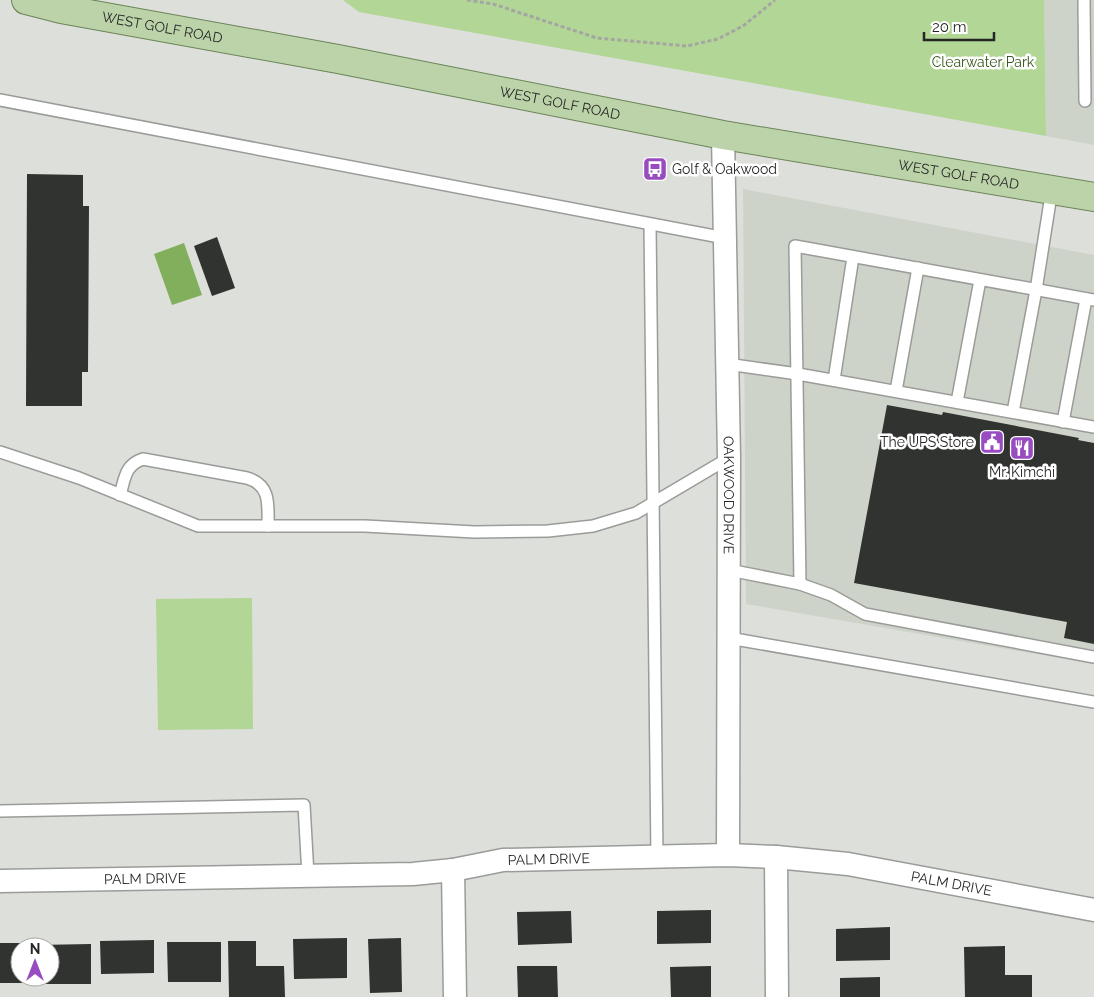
<svg xmlns="http://www.w3.org/2000/svg" width="1094" height="997" font-family="Raleway,sans-serif">
<rect width="100%" height="100%" fill="#dddfdb"/>
<g fill="#ced3c9">
<polygon points="1044,0 1094,0 1094,145 1046,136"/>
<polygon points="743,189 1094,255 1094,664 746,604"/>
</g>
<g fill="#b2d695">
<polygon points="343,0 1044,0 1046,136 359,12"/>
<polygon points="252,598 253,729 158,730 156,599"/>
</g>
<polygon fill="#82af5b" points="184,243 202,295 172,305 154,254"/>
<g fill="#313330">
<polygon points="27,174 83,175 83,206 89,206 88,372 82,372 82,406 26,406"/>
<polygon points="217,237 235,288 212,296 194,246"/>
<polygon points="887,405 942,415 943,412 1079,438 1078,440 1094,443 1094,644 1064,638 1067,622 854,583"/>
<polygon points="711,910 711,943 657,944 657,911"/>
<polygon points="571,911 572,943 518,945 517,912"/>
<polygon points="890,927 890,960 836,961 836,929"/>
<polygon points="347,938 347,978 294,979 293,939"/>
<polygon points="401,938 402,992 370,993 368,939"/>
<polygon points="154,940 154,973 101,974 100,941"/>
<polygon points="228,941 256,941 256,966 284,966 285,997 229,997"/>
<polygon points="167,942 221,942 221,982 168,982"/>
<polygon points="0,943 27,943 27,947 20,947 20,977 28,977 28,983 0,983"/>
<polygon points="91,944 91,984 38,984 38,977 50,977 50,947 37,947 37,945"/>
<polygon points="1005,946 1005,975 1032,975 1032,997 965,997 964,947"/>
<polygon points="517,966 557,966 558,997 518,997"/>
<polygon points="711,966 711,997 671,997 670,967"/>
<polygon points="880,977 880,997 840,997 840,978"/>
</g>
<g fill="none" stroke-linecap="round" stroke-linejoin="round">
<defs>
<g id="service">
<polyline points="1084,0 1085,101"/>
<polyline points="0,100 725,238"/>
<polyline points="650,224 657,858"/>
<polyline points="727,364 798,374 1094,427"/>
<polyline points="834,380 853,257"/>
<polyline points="896,391 918,268"/>
<polyline points="957,402 980,280"/>
<polyline points="1013,412 1036,290 1052,189"/>
<polyline points="1063,422 1086,299"/>
<polyline points="0,452 79,478 198,526 365,526 474,532 548,531 593,526 636,513 729,458"/>
<path d="M 120,495 C 125,478 125,465 143,459 L 247,478 C 271,485 268,505 268,526"/>
<polyline points="729,570 800,584 831,595 865,614 1094,657"/>
<polyline points="800,584 795,246 1094,300"/>
<polyline points="729,638 1094,702"/>
<polyline points="0,811 304,805 308,875"/>
</g>
<g id="minor">
<path id="s1" d="M 723,135 L 729,458 L 728,855"/>
<polyline points="776,857 777,997"/>
<polyline points="453,870 455,997"/>
<path id="s2" d="M 0,881 L 413,874 L 453,870 L 503,860 L 728,855 L 776,857 L 848,864 L 1094,910"/>
</g>
<g id="primary">
<path id="s3" d="M 26,0 L 61,9 L 338,59 L 723,135 L 1094,197"/>
</g>
</defs>
<use href="#service" stroke="#9a9c99" stroke-width="14"/>
<use href="#minor" stroke="#9a9c99" stroke-width="25"/>
<use href="#primary" stroke="#6b8456" stroke-width="30"/>
<polyline stroke="#a4a6a2" stroke-width="3" stroke-dasharray="4 2.5" stroke-linecap="butt" points="467,0 493,4 597,38 687,46 718,39 743,26 775,0"/>
<use href="#service" stroke="#fff" stroke-width="11"/>
<use href="#minor" stroke="#fff" stroke-width="22"/>
<use href="#primary" stroke="#bcd3aa" stroke-width="28"/>
</g>
<defs>
<symbol id="bus-square" viewBox="-11 -11 22 22"><rect x="-9" y="-9" width="18" height="18" rx="4" fill="#974dbf" stroke="#fff"/><path d="M-5-6H5V4H4V6H2V4H-2V6H-4V4H-5ZM-3.5-4V0h7V-4ZM-3.5 1.2v1.5H-2V1.2ZM2 1.2v1.5H3.5V1.2Z" fill="#fff"/></symbol>
<symbol id="civic-square" viewBox="-11 -11 22 22"><rect x="-9" y="-9" width="18" height="18" rx="4" fill="#974dbf" stroke="#fff"/><path d="M-.6-6.5H3V-4.5H.6V-3L4-1V1h2V6H-6V1h2V-1L-.6-3ZM-1.2 2.5V6h2.4V2.5Z" fill="#fff"/></symbol>
<symbol id="restaurant-square" viewBox="-11 -11 22 22"><rect x="-9" y="-9" width="18" height="18" rx="4" fill="#974dbf" stroke="#fff"/><path d="M-5-6h1v4h1v-4h1v4h1v-4h1v5L-1.5 .5V6h-2V.5L-5-1ZM5-6V6H3V1.5H1.5Q1.5-4 5-6Z" fill="#fff"/></symbol>
</defs>
<g fill-rule="evenodd">
<use href="#bus-square" x="641" y="155" width="28" height="28"/>
<use href="#civic-square" x="978" y="428" width="28" height="28"/>
<use href="#restaurant-square" x="1008" y="434" width="28" height="28"/>
</g>
<g text-anchor="middle" stroke-width="5" stroke-linejoin="round" paint-order="stroke">
<g font-size="14" fill="#262725" stroke="#fff">
<text dy="5" stroke="none"><textPath href="#s3" startOffset="139">WEST GOLF ROAD</textPath></text>
<text dy="5" stroke="none"><textPath href="#s3" startOffset="544">WEST GOLF ROAD</textPath></text>
<text dy="5" stroke="none"><textPath href="#s3" startOffset="949">WEST GOLF ROAD</textPath></text>
<text dy="5" stroke="none"><textPath href="#s1" startOffset="360">OAKWOOD DRIVE</textPath></text>
<text dy="5" stroke="none"><textPath href="#s2" startOffset="550">PALM DRIVE</textPath></text>
<text dy="5" stroke="none"><textPath href="#s2" startOffset="145">PALM DRIVE</textPath></text>
<text dy="5" stroke="none"><textPath href="#s2" startOffset="955">PALM DRIVE</textPath></text>
</g>
<g font-size="14" fill="#3a571d" stroke="#fff">
<text x="983" y="67">Clearwater Park</text>
</g>
<g font-size="14" fill="#262725" stroke="#fff" text-anchor="start">
<text x="672" y="174">Golf &amp; Oakwood</text>
<text x="974" y="447" text-anchor="end">The UPS Store</text>
<text x="1022" y="477" text-anchor="middle">Mr. Kimchi</text>
</g>
</g>
<g transform="translate(35 962)"><circle r="24" fill="#ffffff" stroke="#a8a9a8"/>
<path d="M0-4L9 19L0 12L-9 19Z" fill="#974dbf"/>
<text y="-8" font-size="14" font-weight="bold" text-anchor="middle" fill="#262725">N</text>
</g>
<path d="M924 32v8h70v-8" fill="none" stroke="#262725" stroke-width="2.5"/>
<text x="932" y="32" font-size="15" fill="#262725" stroke="#ffffff" stroke-width="4" paint-order="stroke">20 m</text>
</svg>
